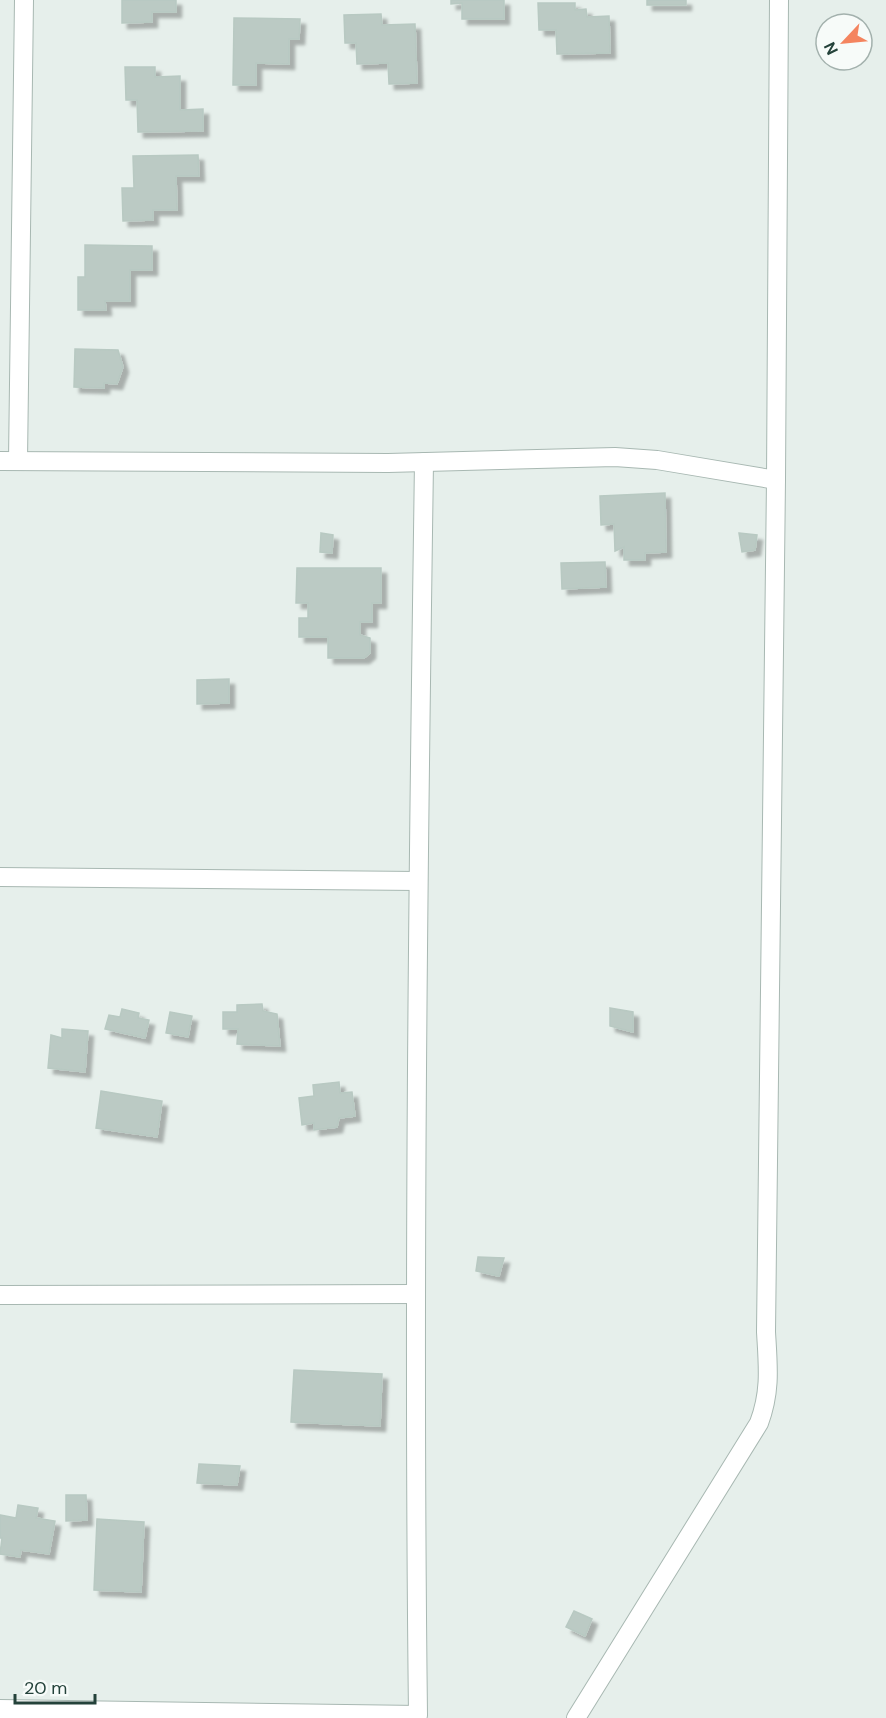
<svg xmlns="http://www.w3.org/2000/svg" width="886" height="1718" font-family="'DM Sans',sans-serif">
<defs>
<filter id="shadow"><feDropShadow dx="5.5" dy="5.5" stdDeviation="1.5" flood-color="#0004"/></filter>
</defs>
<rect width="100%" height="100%" fill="#e6efeb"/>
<g fill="#bbcac4" stroke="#b8c9c2" stroke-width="1.5" filter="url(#shadow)">
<polygon points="122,0 176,0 176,12 152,12 152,22 122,23"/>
<polygon points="451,0 504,0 504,19 462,19 462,3 451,4"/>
<rect x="647" y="0" width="39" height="5"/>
<polygon points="538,3 575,3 575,10 586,9 587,17 609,16 610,53 557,54 556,30 539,30"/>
<polygon points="381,14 382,25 415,24 417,83 389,84 388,63 357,64 356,43 345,43 344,15"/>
<polygon points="234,18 300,19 299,39 289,39 289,64 256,63 256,85 233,85"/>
<polygon points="125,67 155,67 155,77 180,76 180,110 203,109 203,131 138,132 137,100 126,100"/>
<polygon points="198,155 199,176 176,176 177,210 153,210 153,220 123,221 122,188 134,188 133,156"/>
<polygon points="85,245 152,246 152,270 130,270 130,301 105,301 106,310 78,310 78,277 85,277"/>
<polygon points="75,349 118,350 123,367 117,384 104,383 104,388 74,387"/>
<polygon points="665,493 666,552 645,553 645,560 624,560 624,547 615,551 614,524 601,525 600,496"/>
<polygon points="321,533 333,535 332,553 320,552"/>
<polygon points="739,533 757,535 755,550 742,552"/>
<polygon points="605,562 606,587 562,589 561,563"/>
<polygon points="297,568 381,568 381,603 372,603 372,622 360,622 360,635 370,638 370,653 364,658 328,658 328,637 299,637 299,618 308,618 308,603 296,603"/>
<polygon points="229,679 229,703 197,704 197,680"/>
<polygon points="262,1004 263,1011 277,1014 280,1046 237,1044 238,1029 223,1029 223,1012 237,1012 237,1005"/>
<polygon points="610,1008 633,1012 633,1032 610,1026"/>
<polygon points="122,1009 139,1013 138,1018 149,1020 145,1038 105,1029 109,1015 120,1017"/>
<polygon points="170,1012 192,1016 188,1037 166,1033"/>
<polygon points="62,1029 88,1031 85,1072 48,1068 51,1035 62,1038"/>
<polygon points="339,1082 340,1093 352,1092 355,1116 339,1118 337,1127 314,1130 314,1123 302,1125 299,1098 314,1096 313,1085"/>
<polygon points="101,1091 162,1101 157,1137 96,1128"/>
<polygon points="478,1257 504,1258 499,1276 476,1271"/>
<polygon points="294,1370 382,1374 380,1426 291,1422"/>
<polygon points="199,1464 240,1466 237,1485 197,1483"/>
<polygon points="66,1495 86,1495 87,1520 66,1521"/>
<polygon points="18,1505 38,1508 36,1518 55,1521 49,1554 21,1550 20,1557 0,1554 2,1538 0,1538 0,1515 16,1518"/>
<polygon points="97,1519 144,1522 141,1592 94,1590"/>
<polygon points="574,1611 592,1619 585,1636 566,1627"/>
</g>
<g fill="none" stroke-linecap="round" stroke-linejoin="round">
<defs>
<g id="street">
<polyline points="0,461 388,463 615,457 657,460 776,480"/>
<polyline points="18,461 24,0"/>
<polyline points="0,877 418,881"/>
<polyline points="0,1295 416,1294"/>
<path d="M 0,1709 L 418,1715 C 413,1297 418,879 424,462"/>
<path d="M 576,1718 L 759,1423 C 771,1391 768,1366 766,1332 L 776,480 L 779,0"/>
</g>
</defs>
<use href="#street" stroke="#a8b8b2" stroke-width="20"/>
<use href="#street" stroke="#fff" stroke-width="18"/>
</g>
<g transform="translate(844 42) rotate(244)"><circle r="28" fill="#f7fbf9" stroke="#a3b1ad" stroke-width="1.5"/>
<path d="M0-4.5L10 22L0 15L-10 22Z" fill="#f4845f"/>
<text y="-9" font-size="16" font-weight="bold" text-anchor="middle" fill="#24423a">N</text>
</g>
<path d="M15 1694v9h80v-9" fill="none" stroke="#24423a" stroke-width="3"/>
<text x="24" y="1694" font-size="18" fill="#24423a" stroke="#f7fbf9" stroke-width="4.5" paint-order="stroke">20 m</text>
</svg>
